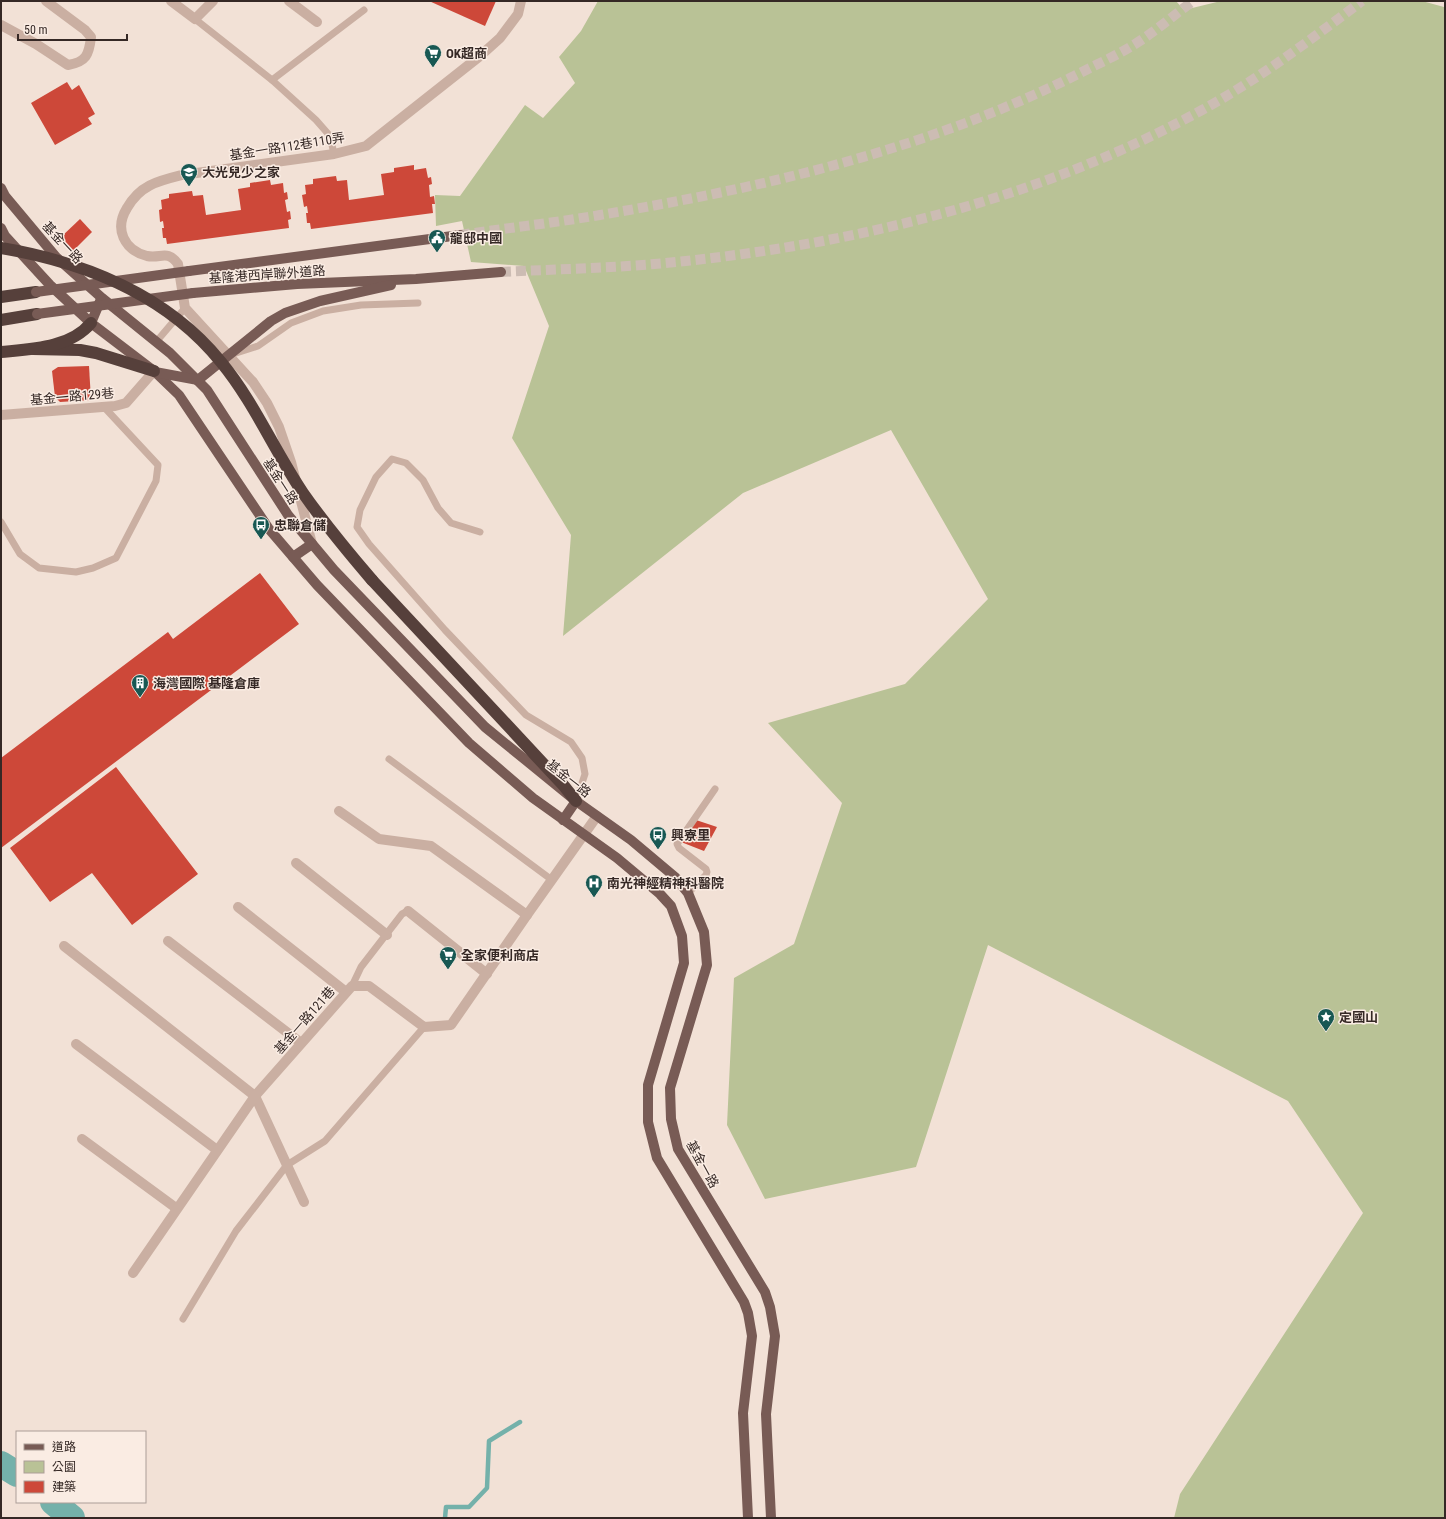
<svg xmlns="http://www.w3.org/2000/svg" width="1446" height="1519" font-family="'Roboto Condensed','Noto Sans TC',sans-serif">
<rect width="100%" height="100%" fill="#f2e1d6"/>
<polygon fill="#b9c296" points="598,1 1176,1 1184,10 1221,1 1422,1 1444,7 1445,6 1445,1518 1174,1518 1180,1494 1363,1213 1288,1101 988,945 916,1167 765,1199 727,1125 734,978 794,944 842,803 768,723 905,684 988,599 891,430 743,493 563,636 571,535 512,438 549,326 524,266 471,262 462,221 436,226 435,195 460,196 525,105 543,118 575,83 559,57 581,31"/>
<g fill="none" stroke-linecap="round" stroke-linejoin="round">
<polyline stroke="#74b1aa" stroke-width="4.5" points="445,1518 446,1507 469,1507 487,1488 489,1441 520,1422"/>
<g stroke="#74b1aa" stroke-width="26">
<polyline points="1,1464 17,1474"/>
<polyline points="53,1502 72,1518"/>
</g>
</g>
<g fill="#cd4839">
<polygon points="429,1 496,1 485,26"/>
<polygon points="67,82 72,90 79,85 95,114 88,118 92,124 55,145 31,103"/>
<polygon points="414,165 414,170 426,168 428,178 431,177 432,184 429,185 430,197 434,196 435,204 432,204 433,213 311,229 310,223 307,223 306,213 308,213 307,206 304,207 302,195 306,194 305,185 313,184 313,179 336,176 337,181 347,180 349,200 384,195 381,174 394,172 394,168"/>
<polygon points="270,180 271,185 283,183 284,193 287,192 288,199 285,200 287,212 290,211 291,219 288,220 289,228 167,244 166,238 163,238 162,228 164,228 163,221 160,222 159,210 162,209 161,200 169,198 169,194 192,191 193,196 203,195 206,215 241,210 238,189 250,187 250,183"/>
<polygon points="80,219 92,232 73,251 60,238"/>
<polygon points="89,366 91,400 60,402 55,397 52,371 58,367"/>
<polygon points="260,573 299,624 1,848 1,758 168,632 173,639"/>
<polygon points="116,767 198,874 132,925 92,873 50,902 10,848"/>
<polygon points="696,820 717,827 704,851 681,842"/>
</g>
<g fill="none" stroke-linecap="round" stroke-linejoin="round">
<g stroke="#ccbcb3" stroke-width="10" stroke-dasharray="10 5" stroke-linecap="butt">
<path d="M 460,235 C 507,228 553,223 600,215 C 768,187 936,147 1088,69 C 1102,62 1117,55 1130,47 C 1151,35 1173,16 1193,1"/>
<path d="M 501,272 C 559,269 618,268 676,262 C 856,244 1042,198 1202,110 C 1259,79 1310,40 1362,1"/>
</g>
<g stroke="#caafa2" stroke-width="7">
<polyline points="195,19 272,80 316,120 330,136 334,154"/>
<polyline points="272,80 364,10"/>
<polyline points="156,342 185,308"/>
<polyline points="233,354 258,346 291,323 323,311 361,305 418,303"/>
<polyline points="1,522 20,554 39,568 76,572 93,568 116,558 156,481 158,465 104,407"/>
<polyline points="480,532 451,523 438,508 423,480 406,463 392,459 376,477 360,510 357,527 369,544 445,630 526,715 571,742 582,758 585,774 576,801"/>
<polyline points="389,759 552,880"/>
<polyline points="688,893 706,875 707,872 706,869 679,848 677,844 715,789"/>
<polyline points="352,986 361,967 402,914 408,911"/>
<polyline points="183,1319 236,1231 287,1165 325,1141 424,1027"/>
</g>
<g stroke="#caafa2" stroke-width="10">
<polyline points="171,1 195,19 213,1"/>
<polyline points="289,1 317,22"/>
<path d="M 1,25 L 36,44 L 68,65 C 86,62 89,55 91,37 L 85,30 L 46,1"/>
<polyline points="1,415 115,406 126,403 154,371"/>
<path d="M 312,544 L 291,462 L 279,427 L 267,403 L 253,382 L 185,308 L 178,264 C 167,249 161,259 147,256 C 124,250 114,229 127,208 C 140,185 158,181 182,175 L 334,154 L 366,146 L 480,56 L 500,38 L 518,14 L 521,1"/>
<polyline points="339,811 379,839 431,846 527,915"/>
<polyline points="296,863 387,935"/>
<polyline points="238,907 346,992"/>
<polyline points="408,911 487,974"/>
<polyline points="168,941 301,1043"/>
<polyline points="64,946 255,1096 304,1202"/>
<polyline points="76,1044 217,1150"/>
<polyline points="82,1139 176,1208"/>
<polyline points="133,1273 255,1096 352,986 369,986 424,1027 451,1025 527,915 597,816"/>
</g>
<g stroke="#785b55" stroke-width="10">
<polyline points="1,188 5,196 56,257 102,298 170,353 207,390 288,515 334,570 485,727 576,801 631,840 675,877 688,893 704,932 707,965 670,1088 671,1119 678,1149 765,1292 770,1307 775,1336 766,1414 771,1518"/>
<polyline points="1,228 5,236 50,285 91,323 154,371 179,395 269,529 317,585 469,743 533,798 617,858 660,894 671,906 682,936 684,963 648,1085 648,1122 657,1158 744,1302 748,1313 752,1336 743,1413 748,1518"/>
<polyline points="189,271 460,235"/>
<polyline points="193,293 297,284 416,279 501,272"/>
<polyline points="91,323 101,299"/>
<polyline points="155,372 198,380 271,321 285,313 320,301 391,285"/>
<polyline points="293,557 312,544"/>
<polyline points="563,820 576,801"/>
</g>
<g stroke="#56403b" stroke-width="12">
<polyline points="1,297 36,292"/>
<polyline points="1,320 37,314"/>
<polyline points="33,349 80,350 96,353 154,371"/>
<path d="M 1,352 C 32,349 70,348 91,323"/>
<polyline points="372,580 564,786 576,801"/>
</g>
<g stroke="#785b55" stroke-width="10">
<polyline points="36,292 189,271"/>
<polyline points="37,314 193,293"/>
</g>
<path stroke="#56403b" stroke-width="12" d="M 1,248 C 84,262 167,295 221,362 C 254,402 274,450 303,493 C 324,523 348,552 372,580"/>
</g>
<defs>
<symbol id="supermarket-pin" viewBox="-11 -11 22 30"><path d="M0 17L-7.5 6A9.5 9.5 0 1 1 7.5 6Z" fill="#185853" stroke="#faece3"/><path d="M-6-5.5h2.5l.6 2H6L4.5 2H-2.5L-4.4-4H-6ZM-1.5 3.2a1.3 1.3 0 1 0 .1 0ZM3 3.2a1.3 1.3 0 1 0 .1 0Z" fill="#fff"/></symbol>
<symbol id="school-pin" viewBox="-11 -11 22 30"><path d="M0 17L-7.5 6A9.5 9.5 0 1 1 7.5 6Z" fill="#185853" stroke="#faece3"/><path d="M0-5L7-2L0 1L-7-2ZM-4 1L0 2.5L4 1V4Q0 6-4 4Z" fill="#fff"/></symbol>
<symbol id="civic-pin" viewBox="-11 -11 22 30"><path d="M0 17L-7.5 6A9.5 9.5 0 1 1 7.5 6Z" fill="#185853" stroke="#faece3"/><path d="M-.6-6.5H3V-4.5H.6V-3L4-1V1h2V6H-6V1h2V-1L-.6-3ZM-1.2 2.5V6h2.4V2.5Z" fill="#fff"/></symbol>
<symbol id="bus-pin" viewBox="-11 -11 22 30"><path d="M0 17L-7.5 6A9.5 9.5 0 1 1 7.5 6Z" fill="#185853" stroke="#faece3"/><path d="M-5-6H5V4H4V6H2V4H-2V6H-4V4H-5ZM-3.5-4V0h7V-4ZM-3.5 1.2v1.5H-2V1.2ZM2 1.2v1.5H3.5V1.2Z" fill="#fff"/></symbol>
<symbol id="building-pin" viewBox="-11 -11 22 30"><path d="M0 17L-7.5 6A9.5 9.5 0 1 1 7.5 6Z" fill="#185853" stroke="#faece3"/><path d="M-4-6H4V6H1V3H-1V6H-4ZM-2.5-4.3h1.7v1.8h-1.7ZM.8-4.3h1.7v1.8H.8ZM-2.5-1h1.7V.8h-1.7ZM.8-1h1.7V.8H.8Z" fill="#fff"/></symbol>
<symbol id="hospital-pin" viewBox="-11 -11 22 30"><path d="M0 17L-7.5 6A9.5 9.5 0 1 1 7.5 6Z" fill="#185853" stroke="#faece3"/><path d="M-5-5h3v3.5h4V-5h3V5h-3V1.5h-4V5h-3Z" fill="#fff"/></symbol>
<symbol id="sight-pin" viewBox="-11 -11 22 30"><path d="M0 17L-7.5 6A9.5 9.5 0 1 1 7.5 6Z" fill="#185853" stroke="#faece3"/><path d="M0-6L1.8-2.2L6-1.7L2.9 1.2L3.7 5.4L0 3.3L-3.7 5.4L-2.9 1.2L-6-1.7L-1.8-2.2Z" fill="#fff"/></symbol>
</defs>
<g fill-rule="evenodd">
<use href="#supermarket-pin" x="423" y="43" width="20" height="27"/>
<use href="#school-pin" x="179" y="162" width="20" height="27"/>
<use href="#civic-pin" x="427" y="228" width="20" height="27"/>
<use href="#bus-pin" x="251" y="515" width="20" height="27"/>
<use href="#building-pin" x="130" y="673" width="20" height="27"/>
<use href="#bus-pin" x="648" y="825" width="20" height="27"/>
<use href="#hospital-pin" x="584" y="873" width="20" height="27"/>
<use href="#supermarket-pin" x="438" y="945" width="20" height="27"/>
<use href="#sight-pin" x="1316" y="1007" width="20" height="27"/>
</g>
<g text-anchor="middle" stroke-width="3" stroke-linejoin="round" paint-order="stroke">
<g font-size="13" font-weight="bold" fill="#352825" stroke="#faece3" text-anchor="start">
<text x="446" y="58">OK超商</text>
<text x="202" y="177">大光兒少之家</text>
<text x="450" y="243">龍邸中國</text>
<text x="274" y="530">忠聯倉儲</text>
<text x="153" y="688">海灣國際 基隆倉庫</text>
<text x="671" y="840">興寮里</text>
<text x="607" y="888">南光神經精神科醫院</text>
<text x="461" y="960">全家便利商店</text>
<text x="1339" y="1022">定國山</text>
</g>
<g font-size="13" fill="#352825" stroke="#faece3">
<text transform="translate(287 146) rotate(-9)" y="5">基金一路112巷110弄</text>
<text transform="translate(63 242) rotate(47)" y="5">基金一路</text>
<text transform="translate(267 274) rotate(-4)" y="5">基隆港西岸聯外道路</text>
<text transform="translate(72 396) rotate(-5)" y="5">基金一路129巷</text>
<text transform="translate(281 481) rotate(57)" y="5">基金一路</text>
<text transform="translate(569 778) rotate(38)" y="5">基金一路</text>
<text transform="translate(304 1020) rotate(-49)" y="5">基金一路121巷</text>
<text transform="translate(703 1164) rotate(61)" y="5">基金一路</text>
</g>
</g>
<rect width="1446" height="1519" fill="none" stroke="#352825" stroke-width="4"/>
<rect x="16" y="1431" width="130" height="72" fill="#faece3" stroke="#ab9e97"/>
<rect x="24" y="1444" width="20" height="6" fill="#785b55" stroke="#ab9e97"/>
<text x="52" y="1451" font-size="12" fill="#352825">道路</text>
<rect x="24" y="1461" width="20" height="12" fill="#b9c296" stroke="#ab9e97"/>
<text x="52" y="1471" font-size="12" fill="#352825">公園</text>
<rect x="24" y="1481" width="20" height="12" fill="#cd4839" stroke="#ab9e97"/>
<text x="52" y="1491" font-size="12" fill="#352825">建築</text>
<path d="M18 34v6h109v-6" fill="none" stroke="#352825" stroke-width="2"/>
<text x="24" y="34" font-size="12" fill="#352825" stroke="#faece3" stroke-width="3" paint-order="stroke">50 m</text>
</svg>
